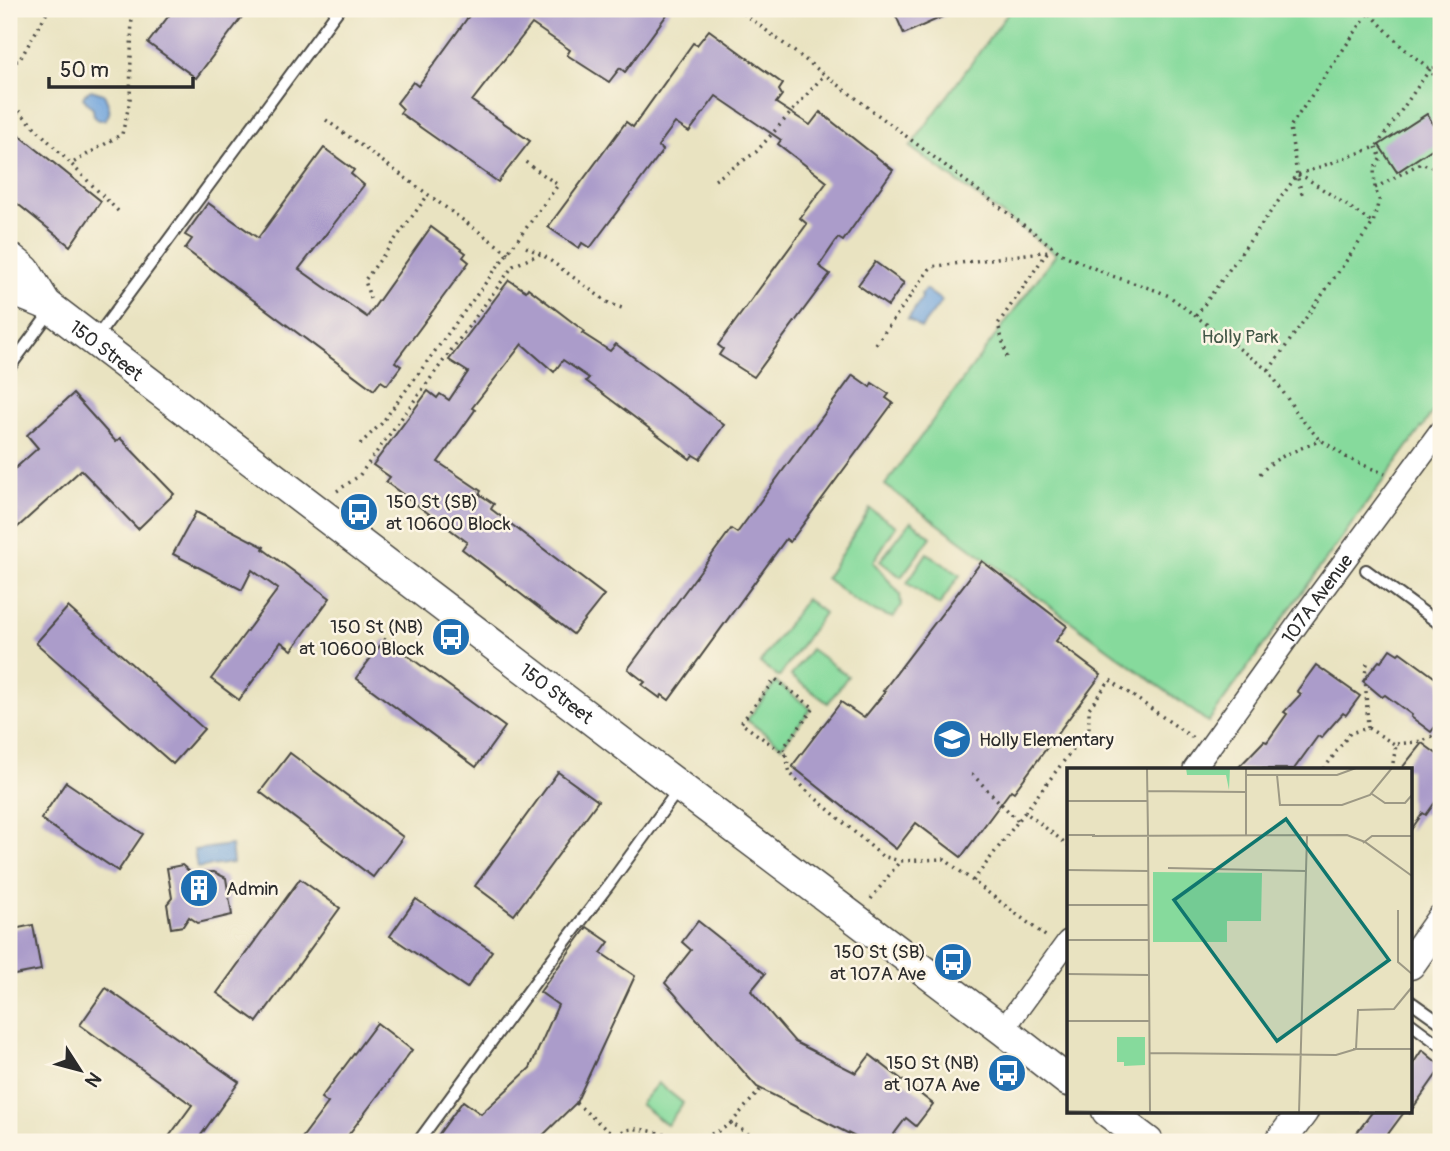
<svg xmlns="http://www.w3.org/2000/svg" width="1450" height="1151" font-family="Pangolin,sans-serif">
<rect width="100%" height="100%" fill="#fcf5e5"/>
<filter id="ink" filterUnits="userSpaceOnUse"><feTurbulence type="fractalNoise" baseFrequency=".0143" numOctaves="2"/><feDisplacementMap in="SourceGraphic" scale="14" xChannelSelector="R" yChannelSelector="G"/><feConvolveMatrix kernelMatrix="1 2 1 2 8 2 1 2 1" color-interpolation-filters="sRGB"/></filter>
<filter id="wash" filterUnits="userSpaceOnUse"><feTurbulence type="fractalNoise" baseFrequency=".00686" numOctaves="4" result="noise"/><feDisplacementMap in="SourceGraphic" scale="28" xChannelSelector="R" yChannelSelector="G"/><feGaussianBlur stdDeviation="1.57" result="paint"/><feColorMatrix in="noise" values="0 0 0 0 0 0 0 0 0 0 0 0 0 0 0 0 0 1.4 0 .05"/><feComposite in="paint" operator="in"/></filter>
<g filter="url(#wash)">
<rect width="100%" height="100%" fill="#e9e3c1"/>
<g fill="#86da9c" stroke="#588264" stroke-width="2">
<polygon points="1011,9 1441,9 1441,401 1208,722 885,485 1056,254 910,147"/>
<polygon points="870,509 896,526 873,562 900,594 901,605 893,618 872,610 854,600 826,578"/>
<polygon points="911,521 931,537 901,577 880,561"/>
<polygon points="927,553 960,575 939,605 907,583"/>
<polygon points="806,599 824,613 779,677 760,663"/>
<polygon points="811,649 848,676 828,703 791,676"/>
<polygon points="776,682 811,709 782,746 747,720"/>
<polygon points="658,1083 683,1103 667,1125 640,1104"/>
</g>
<g fill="#6ea3db" stroke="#4c6783" stroke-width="2">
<path d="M 91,90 L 104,94 C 108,105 114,112 104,120 L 98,120 L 94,116 L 93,109 L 83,98 L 85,94 Z"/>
<polygon points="925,289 942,301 921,328 908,319 922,298 921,294"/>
<polygon points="231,845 233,863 197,868 194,850"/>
</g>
<g id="blocks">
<g fill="#ab9cca">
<polygon points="174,9 248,9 196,78 148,43"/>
<polygon points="474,9 671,9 625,72 620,68 609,82 567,55 570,50 532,24 472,101 530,141 498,182 400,113 403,109 397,103 413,82 418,86"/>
<polygon points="893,9 960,9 904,34"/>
<polygon points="709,30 783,84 779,90 782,95 776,103 810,125 820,112 893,170 843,241 838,238 819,266 830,274 754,377 719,355 723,349 718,345 807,224 800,218 827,182 778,144 781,140 716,96 689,132 675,123 658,146 663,150 590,248 582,243 579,248 548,227 626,122 633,127 693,43 697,45"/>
<polygon points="1427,114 1441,136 1441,143 1397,172 1379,145"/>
<polygon points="9,127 101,201 70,246 9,197"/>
<polygon points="324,148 354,170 351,174 364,185 299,269 367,317 431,227 466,253 463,257 469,262 395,362 401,366 387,385 381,381 374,390 185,249 192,239 185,235 208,203 258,238"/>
<polygon points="875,262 904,283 888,306 858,285"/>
<polygon points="509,280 526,291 528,288 584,331 582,333 610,351 616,344 724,425 700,459 693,455 690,459 586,381 589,378 563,360 554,372 522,344 472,408 475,410 438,462 481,491 479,494 494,504 491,509 604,595 573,634 462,549 467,542 386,482 390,477 373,465 428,391 437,398 440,394 449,400 468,372 449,360"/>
<polygon points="853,375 870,387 872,383 889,394 886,398 893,403 790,542 786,539 669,700 662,695 660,698 642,685 645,682 628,669 731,529 737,533"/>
<polygon points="73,394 116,442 120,438 174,494 138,529 81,470 9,535 9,474 38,448 27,435"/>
<polygon points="196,512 264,547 263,549 330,598 292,650 281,642 239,700 211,679 278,589 252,570 242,590 173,554"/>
<polygon points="982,561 1067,626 1056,641 1101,675 1014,792 1011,790 961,857 916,823 896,849 792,766 841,702 864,718 885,692 883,691"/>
<polygon points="68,607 204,729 173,764 36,643"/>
<polygon points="385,639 505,727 476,767 356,678"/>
<polygon points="1390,649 1398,654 1400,652 1441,682 1441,720 1431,732 1411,717 1412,715 1385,695 1382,697 1363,681 1379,661 1381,662"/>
<polygon points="1316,665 1360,696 1346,715 1343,713 1321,738 1318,736 1294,769 1237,769 1264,741 1267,742 1287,714 1284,712 1301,694 1297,691"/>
<polygon points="1422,743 1441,757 1441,794 1426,815 1423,813 1410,831 1410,769 1402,768"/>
<polygon points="290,753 403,837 373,877 260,792"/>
<polygon points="558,772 598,801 514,915 475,886"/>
<polygon points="66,782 143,834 118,871 41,819"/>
<polygon points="182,865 191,873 214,872 226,878 232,915 198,923 189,917 183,926 171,928 167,904 172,898 167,868"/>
<polygon points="300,879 340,908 257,1022 217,993"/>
<polygon points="416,899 492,951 467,988 390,936"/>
<polygon points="698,921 765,974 751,991 795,1042 856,1073 870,1055 933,1104 916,1126 906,1118 888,1142 865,1142 757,1087 665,983 691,950 682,942"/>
<polygon points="33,925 41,970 9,976 9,930"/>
<polygon points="587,927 609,942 601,953 635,976 576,1103 536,1142 433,1142 463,1101 481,1114 530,1068 558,1005 540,992"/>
<polygon points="106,988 239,1082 196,1142 165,1142 192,1105 80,1025"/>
<polygon points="377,1023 412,1050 343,1142 299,1142 328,1103 321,1098"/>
<polygon points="1422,1050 1441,1066 1441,1068 1410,1112 1410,1068"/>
<polygon points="1373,1111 1405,1111 1382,1142 1350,1142"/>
</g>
</g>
</g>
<g filter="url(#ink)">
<use href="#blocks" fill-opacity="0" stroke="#484742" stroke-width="2"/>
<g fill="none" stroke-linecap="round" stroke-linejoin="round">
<defs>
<g id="lane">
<polyline points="96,338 339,9"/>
<polyline points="9,368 51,311"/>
<polyline points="1366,570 1441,625"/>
<polyline points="1410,1001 1441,1023"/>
<polyline points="1410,1023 1441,1046"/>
<polyline points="418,1142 549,963 608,886 678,790"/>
</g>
<g id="street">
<path id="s1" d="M 1194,769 L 1305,614 L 1441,430"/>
<polyline points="1003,1030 1068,941"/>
</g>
<g id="secondary">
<polyline points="9,257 25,270 46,304"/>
<path id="s2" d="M 9,289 L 46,304 L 680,787 L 1003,1030 L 1068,1081"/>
<polyline points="1410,964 1441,920"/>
<polyline points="1107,1111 1148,1142"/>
<polyline points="1280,1142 1303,1111"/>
</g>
</defs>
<use href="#lane" stroke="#484742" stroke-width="14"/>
<use href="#street" stroke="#484742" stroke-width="24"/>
<use href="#secondary" stroke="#484742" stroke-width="33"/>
<g stroke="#484742" stroke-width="3.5" stroke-dasharray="2 5" stroke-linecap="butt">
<polyline points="738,9 1062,254 1109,275 1158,291 1169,296 1269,371 1299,416 1318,438 1349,459 1385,474"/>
<polyline points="1366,9 1402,47 1430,69 1441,66"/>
<polyline points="9,62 19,61 49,9"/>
<polyline points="9,101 71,164"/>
<polyline points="326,120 508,253"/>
<polyline points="1298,175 1306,178 1373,223"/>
<polyline points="715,180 756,152 825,74"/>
<polyline points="1375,188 1421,163 1431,167 1441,161"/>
<polyline points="1302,194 1297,175 1290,127 1369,12"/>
<polyline points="118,211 71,164 122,134 130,101 132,9"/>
<polyline points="526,247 544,256 610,304 622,308"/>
<polyline points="370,299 365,280 428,195"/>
<polyline points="1196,316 1297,175 1376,147 1430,69 1441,87"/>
<polyline points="876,344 931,267 1049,251"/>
<polyline points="1007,357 998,324 1048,251"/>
<polyline points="1269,370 1373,223 1379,200 1375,188 1374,169 1381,158 1376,147"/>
<polyline points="360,444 381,424 558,185 524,161"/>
<path d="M 1260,474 C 1274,456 1301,449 1321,440"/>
<polyline points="337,491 359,476 513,266 540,254"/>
<polyline points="1368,728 1396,745 1392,769"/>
<polyline points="1397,744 1423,741 1441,732"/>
<polyline points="786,755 741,723 775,679 814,708 784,747 790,773 806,790 882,856 900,861"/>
<polyline points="1324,769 1350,733 1368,728 1365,674 1368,659"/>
<polyline points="972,774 1018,821"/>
<polyline points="1025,812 1089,728 1089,708 1110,680 1193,738"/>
<polyline points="973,881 1025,812 1068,845"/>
<polyline points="871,899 900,861 944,859 1048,938"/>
<polyline points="576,1103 615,1137"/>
<polyline points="731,1123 761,1089"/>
<path d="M 613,1142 C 624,1114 668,1140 690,1139 C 705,1137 720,1132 731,1123 L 761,1142"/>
<polyline points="698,1142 702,1136"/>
</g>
<use href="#lane" stroke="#fff" stroke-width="10"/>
<use href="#street" stroke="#fff" stroke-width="21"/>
<use href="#secondary" stroke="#fff" stroke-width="30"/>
</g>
</g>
<defs>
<symbol id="bus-disc" viewBox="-11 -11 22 22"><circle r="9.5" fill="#1f6fb2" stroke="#fcf5e5"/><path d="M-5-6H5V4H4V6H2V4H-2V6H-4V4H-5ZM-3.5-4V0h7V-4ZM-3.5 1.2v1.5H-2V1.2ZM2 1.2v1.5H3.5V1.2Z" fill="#fff"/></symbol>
<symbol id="school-disc" viewBox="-11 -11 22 22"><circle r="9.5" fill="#1f6fb2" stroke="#fcf5e5"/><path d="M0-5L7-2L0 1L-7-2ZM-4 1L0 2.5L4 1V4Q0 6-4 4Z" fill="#fff"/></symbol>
<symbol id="building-disc" viewBox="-11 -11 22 22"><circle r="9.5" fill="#1f6fb2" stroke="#fcf5e5"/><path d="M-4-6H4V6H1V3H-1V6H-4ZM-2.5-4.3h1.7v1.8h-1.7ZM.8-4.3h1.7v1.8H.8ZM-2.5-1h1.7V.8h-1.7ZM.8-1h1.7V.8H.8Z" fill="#fff"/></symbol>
</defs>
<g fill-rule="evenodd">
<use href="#bus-disc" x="337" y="490" width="44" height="44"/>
<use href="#bus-disc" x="429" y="615" width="44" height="44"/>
<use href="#school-disc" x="930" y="717" width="44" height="44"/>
<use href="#building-disc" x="177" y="866" width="44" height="44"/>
<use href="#bus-disc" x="931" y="940" width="44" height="44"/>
<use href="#bus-disc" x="985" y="1051" width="44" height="44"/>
</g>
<g text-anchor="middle" stroke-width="5" stroke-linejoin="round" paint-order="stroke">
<g font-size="19" fill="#425747" stroke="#fcf5e5">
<text x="1240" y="343">Holly Park</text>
</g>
<g font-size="19" fill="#2b2b2b" stroke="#fcf5e5">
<text dy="7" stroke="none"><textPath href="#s2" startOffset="116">150 Street</textPath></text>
<text dy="7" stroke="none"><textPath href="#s1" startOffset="210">107A Avenue</textPath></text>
<text dy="7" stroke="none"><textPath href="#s2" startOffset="682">150 Street</textPath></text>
</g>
<g font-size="19" fill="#2b2b2b" stroke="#fcf5e5" text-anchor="start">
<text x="386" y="508">150 St (SB)<tspan x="386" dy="22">at 10600 Block</tspan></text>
<text x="424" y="633" text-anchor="end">150 St (NB)<tspan x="424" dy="22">at 10600 Block</tspan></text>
<text x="979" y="746">Holly Elementary</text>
<text x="226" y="895">Admin</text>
<text x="926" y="958" text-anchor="end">150 St (SB)<tspan x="926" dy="22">at 107A Ave</tspan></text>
<text x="980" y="1069" text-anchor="end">150 St (NB)<tspan x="980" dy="22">at 107A Ave</tspan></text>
</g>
</g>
<g transform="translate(1067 768)">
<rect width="345" height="345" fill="#e9e3c1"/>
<path d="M 119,0 L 163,0 L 162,22 L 159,7 L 120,7 ZM 86,104 L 195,105 L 194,153 L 160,153 L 160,174 L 86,174 ZM 50,269 L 78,269 L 78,297 L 57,298 L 57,294 L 50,294 Z" fill="#86da9c"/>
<path fill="none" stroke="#9d9985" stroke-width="2" d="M 80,0 L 81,67M 179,7 L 270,7 L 289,0M 210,7 L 213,37 L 275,37 L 303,27 L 325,0M 80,23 L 178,24M 305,26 L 318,35 L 338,35 L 345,27M 0,33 L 80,33M 0,67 L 28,67M 81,67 L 83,345M 179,67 L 179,0M 25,68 L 280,67 L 298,74 L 345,108M 296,75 L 305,68 L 345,68M 101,100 L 239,103M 0,102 L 82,103M 0,137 L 82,137M 331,142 L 331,194 L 345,206M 0,172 L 82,172M 0,206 L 82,207M 0,253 L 83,253M 286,281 L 345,281M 289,281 L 291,242 L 327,241 L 345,219M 83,285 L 269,287 L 289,281M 0,343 L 104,345M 308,344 L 345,344M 204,345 L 292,344M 232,345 L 240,68"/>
<path fill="#0f766e" fill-opacity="0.15" stroke="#0f766e" stroke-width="3.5" d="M 219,51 L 322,192 L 210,273 L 107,132 Z"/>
<rect width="345" height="345" fill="none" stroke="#2b2b2b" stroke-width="3.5"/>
</g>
<rect width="1450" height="1151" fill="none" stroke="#fcf5e5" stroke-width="35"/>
<g transform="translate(80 1070) rotate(126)" stroke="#fcf5e5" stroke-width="5" paint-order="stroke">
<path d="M0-5L12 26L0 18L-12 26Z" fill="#2b2b2b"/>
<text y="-10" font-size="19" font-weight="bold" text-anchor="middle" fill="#2b2b2b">N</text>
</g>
<path d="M49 77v10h144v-10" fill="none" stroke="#2b2b2b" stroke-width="3.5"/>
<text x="60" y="77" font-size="21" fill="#2b2b2b" stroke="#fcf5e5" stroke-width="5" paint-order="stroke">50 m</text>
</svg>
